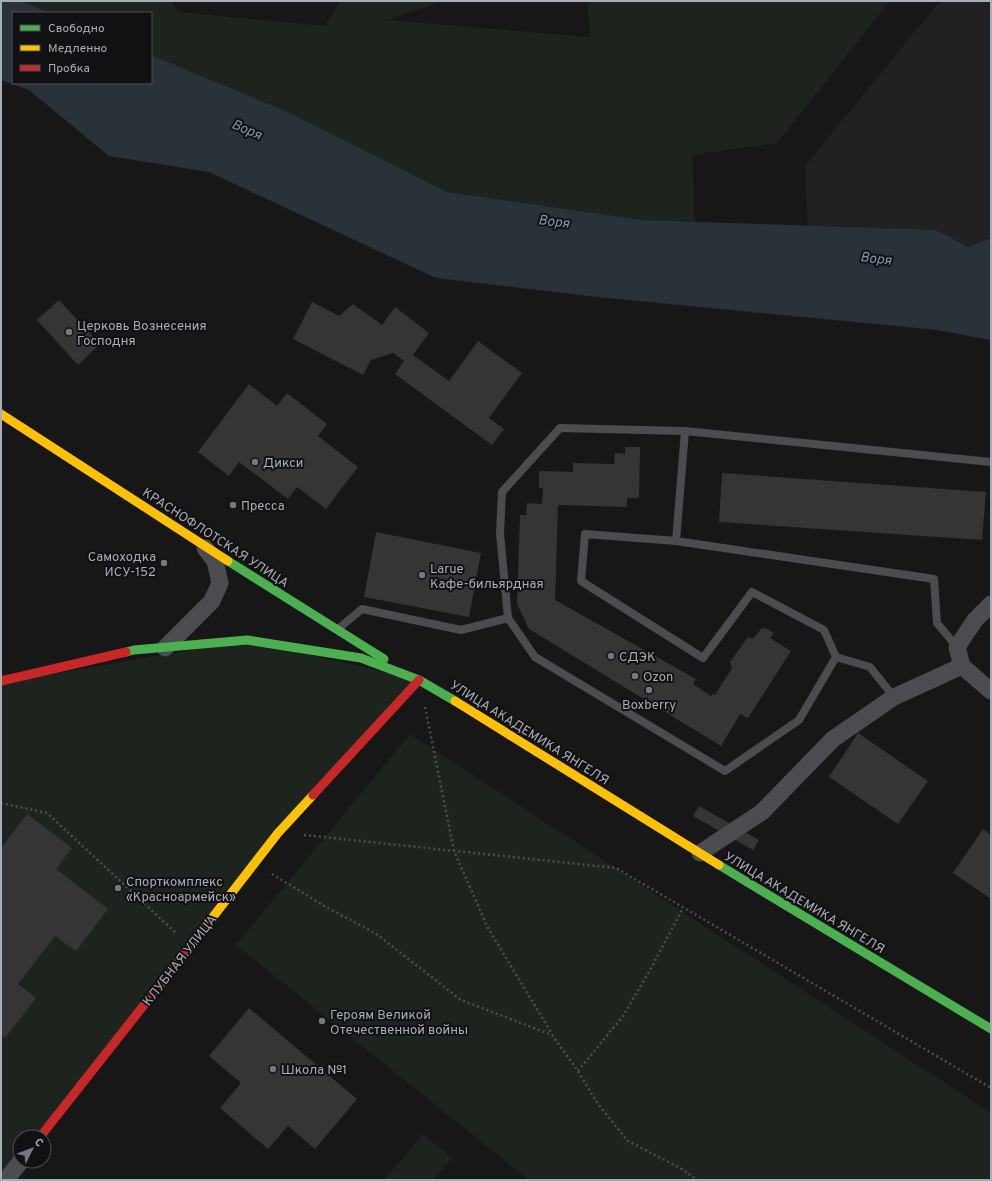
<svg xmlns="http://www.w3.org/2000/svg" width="992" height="1181" font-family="Overpass,sans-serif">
<rect width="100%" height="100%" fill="#171717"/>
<polygon fill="#212123" points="940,1 991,1 991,238 968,247 936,230 808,226 805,166"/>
<g fill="#1d241e">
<polygon points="21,1 171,1 179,12 325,26 340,1 444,1 387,20 590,37 587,1 890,1 777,143 692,155 695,222 642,220 447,192 290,113 151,55 151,13 50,13"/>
<polygon points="247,640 419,680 278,833 40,1137 20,1137 20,1161 1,1180 1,683"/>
<polygon points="410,734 991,1113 991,1180 529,1180 236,945"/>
<polygon points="423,1134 452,1158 433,1180 384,1180"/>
</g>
<polygon fill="#2a3239" points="1,1 21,1 50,13 13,13 13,83 151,83 151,55 290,113 447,192 642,220 936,230 968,247 991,238 991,340 937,330 598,297 436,278 209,172 109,156 29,90 1,80"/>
<g fill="#353536">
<polygon points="59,300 100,344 78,365 37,320"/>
<polygon points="312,302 339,316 353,304 382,325 395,307 429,333 413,355 449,381 478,341 522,373 489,418 504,429 492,445 395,374 404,361 393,353 371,360 363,375 293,339"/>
<polygon points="249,384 277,406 287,393 327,424 318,436 358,467 326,509 297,487 288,499 239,462 229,476 198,452"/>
<polygon points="625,447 640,447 639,498 627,498 627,507 558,505 555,600 696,679 693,684 711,696 713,694 715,695 732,668 730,662 748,637 753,639 762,628 768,629 774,633 770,638 791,651 748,718 740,714 721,746 529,629 517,604 520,515 526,515 527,503 542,504 543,488 539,488 539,471 573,472 573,463 614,464 615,453 625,454"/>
<polygon points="722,473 986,492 982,540 719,522"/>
<polygon points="376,532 481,553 469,617 364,597"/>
<polygon points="858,733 928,781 898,824 829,777"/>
<polygon points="699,806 759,840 753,850 693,816"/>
<polygon points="27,814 72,848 56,869 108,909 76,951 55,936 18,984 36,998 5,1038 1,1034 1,848"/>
<polygon points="983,829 991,835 991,899 953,873"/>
<polygon points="249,1008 357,1099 315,1149 288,1126 268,1149 220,1108 241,1083 209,1056"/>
</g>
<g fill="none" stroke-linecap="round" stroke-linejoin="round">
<g stroke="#4d4e52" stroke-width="2.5" stroke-dasharray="2 3" stroke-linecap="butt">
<polyline points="425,707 454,851 488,928 552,1034"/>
<polyline points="1,803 47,813 175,932"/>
<polyline points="304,835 616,868 991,1088"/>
<polyline points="272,874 326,907 375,933 461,1000 552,1035 578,1071 598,1104 628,1141 682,1169 697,1180"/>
<polyline points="578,1071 623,1016 649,972 683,908"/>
</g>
<g stroke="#4b4c50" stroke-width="8">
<polyline points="676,541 585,534 581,581 703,658 752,592 824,630 836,657"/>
<polyline points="508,618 500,533 502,492 560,428 685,431"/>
<polyline points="338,629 362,609 461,630 508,618 535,657 725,771 799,720 836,657 870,667 894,697"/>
<polyline points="957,647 937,623 934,579 676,541 685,431 991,462"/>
</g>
<g stroke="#4b4c50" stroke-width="17">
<polyline points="991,604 975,620 957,647 962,666 991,691"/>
<polyline points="165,648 212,601 220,583 215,561 205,548"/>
<polyline points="700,853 762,812 833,739 894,697 962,666"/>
<polyline points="6,1180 21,1161"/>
</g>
<g stroke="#4caf50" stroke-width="9">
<polyline points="228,561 384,659"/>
<polyline points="126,652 134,650 247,640 361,658 419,680 455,701"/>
<polyline points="719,865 991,1029"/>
</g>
<g stroke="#ffc107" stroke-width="9">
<polyline points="1,414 228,561"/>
<polyline points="455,701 719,865"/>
<polyline points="185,953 278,833 313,795"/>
</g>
<g stroke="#c62828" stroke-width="9">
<polyline points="1,681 126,652"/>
<polyline points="313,795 419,680"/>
<polyline points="40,1137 185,953"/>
</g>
</g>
<g fill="#757880" stroke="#111113" stroke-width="1.5">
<circle cx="69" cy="332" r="4"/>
<circle cx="255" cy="462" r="4"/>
<circle cx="233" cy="505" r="4"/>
<circle cx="164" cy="563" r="4"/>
<circle cx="422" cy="575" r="4"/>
<circle cx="611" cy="656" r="4"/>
<circle cx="635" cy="676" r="4"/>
<circle cx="649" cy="690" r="4"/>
<circle cx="118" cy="888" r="4"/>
<circle cx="322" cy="1021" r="4"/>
<circle cx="273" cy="1069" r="4"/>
</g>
<g text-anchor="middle" stroke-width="4" stroke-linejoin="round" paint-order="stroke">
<g font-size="13" fill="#a8adb8" stroke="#111113" text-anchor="start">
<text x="77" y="330">Церковь Вознесения<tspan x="77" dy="15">Господня</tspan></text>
<text x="263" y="467">Дикси</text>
<text x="241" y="510">Пресса</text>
<text x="156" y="561" text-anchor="end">Самоходка<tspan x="156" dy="15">ИСУ-152</tspan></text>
<text x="430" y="573">Larue<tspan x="430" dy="15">Кафе-бильярдная</tspan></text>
<text x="619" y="661">СДЭК</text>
<text x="643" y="681">Ozon</text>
<text x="649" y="709" text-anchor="middle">Boxberry</text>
<text x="126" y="886">Спорткомплекс<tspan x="126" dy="15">«Красноармейск»</tspan></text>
<text x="330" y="1019">Героям Великой<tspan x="330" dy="15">Отечественной войны</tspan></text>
<text x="281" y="1074">Школа №1</text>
</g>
<g font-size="13" fill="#a8adb8" stroke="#111113">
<text transform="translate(216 537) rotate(33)" y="5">КРАСНОФЛОТСКАЯ УЛИЦА</text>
<text transform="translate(530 732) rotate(32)" y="5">УЛИЦА АКАДЕМИКА ЯНГЕЛЯ</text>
<text transform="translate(805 902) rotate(31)" y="5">УЛИЦА АКАДЕМИКА ЯНГЕЛЯ</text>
<text transform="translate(179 960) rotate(-52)" y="5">КЛУБНАЯ УЛИЦА</text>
</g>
<g font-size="14" font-style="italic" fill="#7f9bb3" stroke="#111113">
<text transform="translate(247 129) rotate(23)" y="5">Воря</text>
<text transform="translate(554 221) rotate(7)" y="5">Воря</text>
<text transform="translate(876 258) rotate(7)" y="5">Воря</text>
</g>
</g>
<rect width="992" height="1181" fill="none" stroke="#a8adb8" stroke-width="4"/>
<rect x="12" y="12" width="140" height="72" fill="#111113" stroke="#4d4f55"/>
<rect x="20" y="25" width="20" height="6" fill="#4caf50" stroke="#4d4f55"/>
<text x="48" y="32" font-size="12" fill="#a8adb8">Свободно</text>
<rect x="20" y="45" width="20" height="6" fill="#ffc107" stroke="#4d4f55"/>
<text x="48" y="52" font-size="12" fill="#a8adb8">Медленно</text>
<rect x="20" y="65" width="20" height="6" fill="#c62828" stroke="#4d4f55"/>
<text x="48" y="72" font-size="12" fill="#a8adb8">Пробка</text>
<g transform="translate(32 1149) rotate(48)"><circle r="19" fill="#111113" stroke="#4d4f55"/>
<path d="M0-3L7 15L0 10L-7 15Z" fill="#757880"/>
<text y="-6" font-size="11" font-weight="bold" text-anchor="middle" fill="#a8adb8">С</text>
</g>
</svg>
